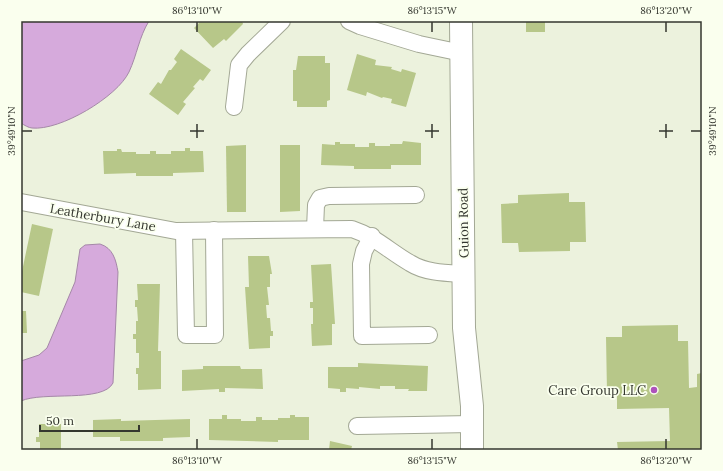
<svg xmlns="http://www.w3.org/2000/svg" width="723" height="471" font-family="Lora,serif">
<rect width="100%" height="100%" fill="#ecf2dd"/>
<g fill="#d6aadc" stroke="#a588a8">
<path d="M 21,21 L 149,21 C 139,37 137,55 129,72 C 117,97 60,131 32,128 C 29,128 24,125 21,123 Z"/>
<path d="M 100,244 C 113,248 116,260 118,272 L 113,383 C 103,403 43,391 21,401 L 21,361 L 39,355 L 47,348 L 75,282 L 80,249 L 85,245 Z"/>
</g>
<g fill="#b7c789">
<polygon points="197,21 242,21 243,24 226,41 224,39 213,48 194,28 199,23"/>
<rect x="526" y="21" width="19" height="11"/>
<polygon points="181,49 211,70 203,81 200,79 193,87 195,88 183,102 186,104 178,115 149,94 158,82 161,84 169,70 171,70 177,62 174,59"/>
<polygon points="357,54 376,60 375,65 392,67 391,69 401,72 402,69 416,73 406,107 391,103 392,99 383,97 382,98 367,92 366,96 347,90"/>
<polygon points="298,56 325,56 325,63 330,63 330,100 327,101 327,107 297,107 297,101 293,101 293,70 296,70"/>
<polygon points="403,141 421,143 421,165 391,165 391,169 354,169 354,166 321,165 322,144 335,145 335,142 340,142 340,144 355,144 355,147 369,147 369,143 375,143 375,146 390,146 390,144 402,144"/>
<polygon points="246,145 246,212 227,212 226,146"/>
<polygon points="280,145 300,145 300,211 280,212"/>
<polygon points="185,148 190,148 190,151 203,151 204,172 173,173 173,176 136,176 136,173 104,174 103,151 117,151 117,149 121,149 122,152 136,152 136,154 150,154 150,151 156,151 156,154 171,154 171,151 185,151"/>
<polygon points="569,193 569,202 585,202 586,242 570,242 570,251 519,252 518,243 502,243 501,204 518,203 518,195"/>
<polygon points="32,224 53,229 39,296 21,292 21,276"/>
<polygon points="248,256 269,256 272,274 270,274 270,287 267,287 269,305 266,305 267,318 270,318 271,331 273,331 273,336 270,336 270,348 249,349 245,287 249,287"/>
<polygon points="331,264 335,324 332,324 332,345 312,346 311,324 313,324 313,308 310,308 310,302 313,302 311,265"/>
<polygon points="137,284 160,284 158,351 161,351 161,389 138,390 138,374 136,374 136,368 139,368 139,353 136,353 136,339 133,339 133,334 136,334 136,321 138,321 137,307 135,307 135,300 138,300"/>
<polygon points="21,311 26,311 27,333 21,333"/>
<polygon points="678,325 678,341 688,341 689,388 697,387 697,374 702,373 702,450 618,450 617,442 670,441 669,408 617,409 617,392 607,393 606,337 622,337 622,326"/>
<polygon points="358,363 428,366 427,391 408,391 409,389 395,389 395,386 380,386 380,389 359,387 359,389 346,388 346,392 340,392 340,389 328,388 328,367 358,367"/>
<polygon points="203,366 240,366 241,369 262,369 263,389 225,388 225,392 219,392 219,389 182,391 182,370 203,369"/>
<polygon points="222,415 227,415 227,419 241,419 241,421 256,421 256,417 262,417 262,420 278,420 278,418 290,418 290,415 295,415 295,417 309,417 309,440 278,440 278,442 209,440 209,419 222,419"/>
<polygon points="121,419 121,421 190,419 190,437 163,438 163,441 120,441 120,437 93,437 93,420"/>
<polygon points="39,424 61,424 61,450 40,450 40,442 36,442 36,437 39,437"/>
<polygon points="330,441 352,446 351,450 329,450"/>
</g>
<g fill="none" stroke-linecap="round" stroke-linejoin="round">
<defs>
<g id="street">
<polyline points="349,21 360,26 419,44 462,53"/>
<polyline points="234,107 239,65 248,54 282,21"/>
<path d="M 21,202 L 176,231 L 352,229 C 376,237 389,251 410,263 C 426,273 446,273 464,274"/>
<polyline points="315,229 316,205 320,198 329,196 416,195"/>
<polyline points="184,231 186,335 215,335 214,230"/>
<polyline points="372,236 364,251 361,264 362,336 429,335"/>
<polyline points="357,426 472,424"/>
</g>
<polyline id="secondary" points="461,21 464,328 472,406 472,450"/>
</defs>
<use href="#street" stroke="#a3a895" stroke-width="18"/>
<use href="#secondary" stroke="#a3a895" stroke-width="24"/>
<use href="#street" stroke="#fff" stroke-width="16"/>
<use href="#secondary" stroke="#fff" stroke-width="22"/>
</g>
<path fill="none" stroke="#34372f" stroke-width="1.5" d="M 197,22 L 197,32M 432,22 L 432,32M 666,22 L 666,32M 197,124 L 197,138M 432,124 L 432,138M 666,124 L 666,138M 22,131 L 32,131M 190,131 L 204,131M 425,131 L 439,131M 659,131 L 673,131M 691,131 L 701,131M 197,439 L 197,449M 432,439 L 432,449M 666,439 L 666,449"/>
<circle fill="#ae52bc" stroke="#faffee" stroke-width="1.5" cx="654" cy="390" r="4"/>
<g text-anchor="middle" stroke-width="3.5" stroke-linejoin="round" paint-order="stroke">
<g font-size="13" fill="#34372f" stroke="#faffee">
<text transform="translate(103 217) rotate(10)" y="5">Leatherbury Lane</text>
<text transform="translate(463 223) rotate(-91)" y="5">Guion Road</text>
</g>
<g font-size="13" fill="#34372f" stroke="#faffee" text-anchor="end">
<text x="646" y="395">Care Group LLC</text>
</g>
</g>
<rect width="723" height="471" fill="none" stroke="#faffee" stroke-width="44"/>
<path d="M40 425v6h99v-6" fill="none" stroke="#34372f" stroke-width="2"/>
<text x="46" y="425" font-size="12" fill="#34372f" stroke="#faffee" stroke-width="3" paint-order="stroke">50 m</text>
<rect x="22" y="22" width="679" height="427" fill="none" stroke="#34372f" stroke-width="1.5"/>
<g font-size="10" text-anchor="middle" fill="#34372f">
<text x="197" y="14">86°13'10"W</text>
<text x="432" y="14">86°13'15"W</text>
<text x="666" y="14">86°13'20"W</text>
<text transform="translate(712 131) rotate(-90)" y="4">39°49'10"N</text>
<text transform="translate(11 131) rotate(-90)" y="4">39°49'10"N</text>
<text x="197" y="464">86°13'10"W</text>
<text x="432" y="464">86°13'15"W</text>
<text x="666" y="464">86°13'20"W</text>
</g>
</svg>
